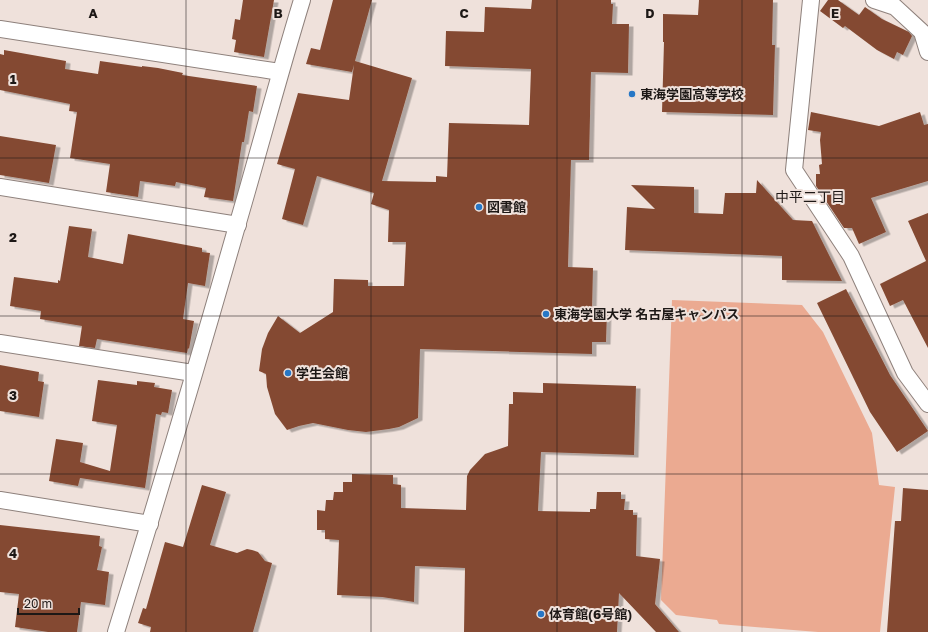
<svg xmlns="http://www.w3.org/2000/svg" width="928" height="632" font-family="'Golos Text','Noto Sans JP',sans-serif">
<defs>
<filter id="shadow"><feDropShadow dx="4.5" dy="2.5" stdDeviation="0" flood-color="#0004"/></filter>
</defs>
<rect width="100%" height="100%" fill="#efe1db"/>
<polygon fill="#ebaa91" points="672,300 802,305 823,332 872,433 879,485 895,487 880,632 818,632 719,624 717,620 676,615 661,600"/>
<g fill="#844a33" filter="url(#shadow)">
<polygon points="243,0 274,0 264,57 234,52 236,40 232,39 235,19 240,20"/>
<polygon points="333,0 372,0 355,61 412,78 382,181 436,182 436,176 447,177 449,123 529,125 531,69 445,66 446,31 484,32 485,7 531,9 532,0 611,0 611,4 613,4 612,24 629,24 628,73 591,72 589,160 571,160 568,267 593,268 592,310 607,310 606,342 592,342 592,354 420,349 418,418 399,427 389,429 366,432 348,430 313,423 299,426 287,430 275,414 267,387 266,374 259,371 262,349 268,333 278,316 300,333 333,312 334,279 368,280 368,286 404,286 406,242 388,242 389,210 371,204 374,193 317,176 303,225 282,219 295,169 277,164 298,93 349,100 354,65 352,72 306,64 311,48 320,50"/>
<polygon points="699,0 773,0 772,45 775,45 773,115 662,112 664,42 663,42 663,14 698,15"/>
<polygon points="828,0 838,0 859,15 865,7 882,19 909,32 912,36 903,55 897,52 894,59 877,50 845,26 843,28 820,11"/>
<polygon points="4,50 66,61 65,69 98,74 100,61 142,67 142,66 158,68 183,73 182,75 257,86 253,112 249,111 244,142 242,142 233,201 204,197 206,188 176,182 175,186 140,181 138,197 106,192 110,164 70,158 77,112 69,111 70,104 0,90 0,54 4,55"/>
<polygon points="811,112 879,126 920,112 924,125 928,124 928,181 871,198 886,232 859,244 852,228 844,228 816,186 816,174 820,174 819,165 822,164 820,140 821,132 808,130"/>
<polygon points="0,136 56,145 49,183 0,175"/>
<polygon points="757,180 793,220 812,221 842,281 782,280 782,256 625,250 627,207 655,209 631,185 694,187 694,213 723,214 725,193 756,193"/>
<polygon points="928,213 928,348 903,300 890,306 880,284 926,261 908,221"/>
<polygon points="69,226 92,229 88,257 123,264 128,234 202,248 202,252 210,253 205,286 188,283 183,319 194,321 189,349 188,348 187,353 97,339 95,348 79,346 82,326 40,319 41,311 10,306 14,277 58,283 58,280 60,281"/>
<polygon points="846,289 890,375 928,431 897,452 870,412 817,303"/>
<polygon points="0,365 39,372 38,381 44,382 39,417 0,411"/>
<polygon points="98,380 137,385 137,381 155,383 154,387 172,390 168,413 162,412 161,415 156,414 145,488 80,478 78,486 49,481 56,439 83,443 80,462 110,471 117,425 92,421"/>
<polygon points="543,383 636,386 634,455 541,452 538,511 590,512 590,509 596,509 597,492 621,492 621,499 625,499 624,510 633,510 633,515 637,515 636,556 660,559 655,604 679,632 656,632 619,593 617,632 464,632 465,568 415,566 414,602 382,597 337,595 339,540 325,539 325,530 317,530 317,510 325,511 326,500 333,500 334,492 343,492 343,482 352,482 352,474 393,475 393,484 401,485 401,508 466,510 467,476 470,470 485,454 508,446 509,404 513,404 513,392 543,393"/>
<polygon points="202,485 226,492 210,545 237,553 247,549 252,550 258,552 265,561 272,563 253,632 150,632 151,627 138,623 143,608 146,609 165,542 183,547"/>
<polygon points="903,488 928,490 928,632 887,632 895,521 901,521"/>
<polygon points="0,525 100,536 99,546 102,547 97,570 109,572 105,605 81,602 77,632 48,632 15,627 19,594 0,592"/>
</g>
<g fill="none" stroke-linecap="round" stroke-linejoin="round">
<defs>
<g id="minor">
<polyline points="811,0 794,170 851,256 905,373 928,404"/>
<polyline points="874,0 895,7 922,32 928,52"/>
<polyline points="0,29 280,72"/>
<polyline points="0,187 238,225"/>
<polyline points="0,343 193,373"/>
<polyline points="0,500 150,524"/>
<path d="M 116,632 C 158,497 198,362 237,226 C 259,151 279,75 302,0"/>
</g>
</defs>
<use href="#minor" stroke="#8e817c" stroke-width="18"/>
<use href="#minor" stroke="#fff" stroke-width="16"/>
</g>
<path fill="none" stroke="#1d1816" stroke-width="1" stroke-opacity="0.55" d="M 186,0 L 186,632M 371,0 L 371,632M 557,0 L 557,632M 742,0 L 742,632M 0,158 L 928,158M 0,316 L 928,316M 0,474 L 928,474"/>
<g fill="#2777c6" stroke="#efe1db" stroke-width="1.5">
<circle cx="632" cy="94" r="4"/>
<circle cx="479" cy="207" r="4"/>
<circle cx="546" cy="314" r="4"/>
<circle cx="288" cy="373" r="4"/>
<circle cx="541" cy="614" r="4"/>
</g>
<g text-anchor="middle" stroke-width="4" stroke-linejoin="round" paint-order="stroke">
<g font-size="13" font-weight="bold" fill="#1d1816" stroke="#efe1db" text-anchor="start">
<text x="640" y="99">東海学園高等学校</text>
<text x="487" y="212">図書館</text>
<text x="554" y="319">東海学園大学 名古屋キャンパス</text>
<text x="296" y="378">学生会館</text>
<text x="549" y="619">体育館(6号館)</text>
</g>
<g font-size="14" fill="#1d1816" stroke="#efe1db">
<text x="810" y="202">中平二丁目</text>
</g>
</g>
<g font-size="13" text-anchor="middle" font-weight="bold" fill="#1d1816" stroke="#efe1db" stroke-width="4" stroke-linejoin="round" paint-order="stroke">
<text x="93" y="18">A</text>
<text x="278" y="18">B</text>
<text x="464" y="18">C</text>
<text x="650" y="18">D</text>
<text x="835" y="18">E</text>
<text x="13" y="84">1</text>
<text x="13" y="242">2</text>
<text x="13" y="400">3</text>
<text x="13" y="558">4</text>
</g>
<path d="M18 608v6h61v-6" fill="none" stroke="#1d1816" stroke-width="2"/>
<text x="24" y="608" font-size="12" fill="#1d1816" stroke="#efe1db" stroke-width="3" paint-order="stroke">20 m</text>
</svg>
